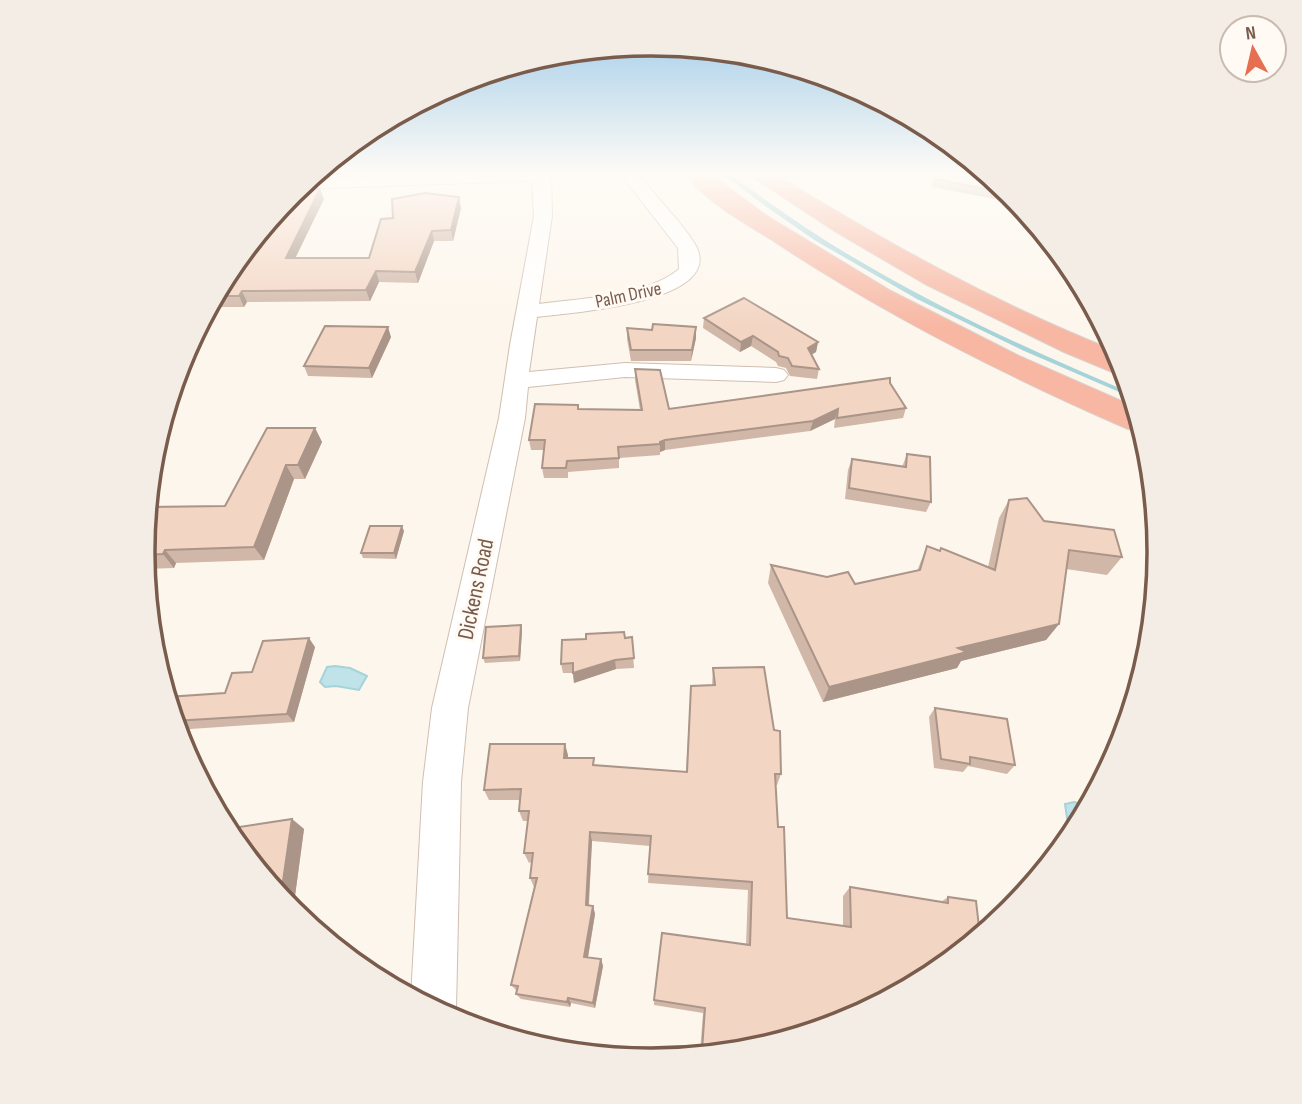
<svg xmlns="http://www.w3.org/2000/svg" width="1302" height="1104" font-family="'Sofia Sans Condensed',sans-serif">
<rect width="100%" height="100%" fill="#fdf6ec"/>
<g fill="#bfe3e8" stroke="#a5d3da" stroke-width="2">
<polygon points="335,666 350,668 367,676 359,690 336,686 325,687 320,682 327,667"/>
<polygon points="1074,802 1081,804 1086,811 1070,839 1065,804"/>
</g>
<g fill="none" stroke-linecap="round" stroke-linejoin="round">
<path fill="#a5d3da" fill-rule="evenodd" d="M 720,172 L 727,172 C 773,206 820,239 870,267 C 954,316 1042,355 1131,393 L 1133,398 L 1022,350 L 917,299 L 816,241 L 768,208 Z"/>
<defs>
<path id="minor" d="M 506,172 L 548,172 L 551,176 L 552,216 L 539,304 C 580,298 646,297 679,269 L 678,248 L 619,172 L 636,172 C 651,191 688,229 697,248 C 722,303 568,313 537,317 L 529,372 L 625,363 L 776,368 L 784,370 L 788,375 L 784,380 L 776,382 L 625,377 L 528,387 L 525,418 L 468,708 L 461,782 L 456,1009 L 451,1019 L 411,997 L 423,782 L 432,708 L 499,418 L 510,345 L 534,216 L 532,181 L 296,189 L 308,180 Z"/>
<g id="highway">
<path d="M 684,172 L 708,172 L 767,216 L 891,291 L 1019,356 L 1135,407 L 1143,431 L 1128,429 C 1004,375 885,315 772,240 C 743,222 704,201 684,172 Z"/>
<path d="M 745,172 L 772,172 C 883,241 996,304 1118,352 L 1125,374 L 1112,372 L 1064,352 L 925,284 L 836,232 Z"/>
</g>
</defs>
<use href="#minor" stroke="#d1beb0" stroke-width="2"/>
<use href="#highway" stroke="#dad1cd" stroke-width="2"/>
<use href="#minor" fill="#fff" fill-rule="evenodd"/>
<use href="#highway" fill="#f7b7a3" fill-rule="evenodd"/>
</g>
<g fill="#d1b7a8">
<polygon points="935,172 986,172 1011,193 1028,214 1008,210 1011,202 932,187"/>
<polygon points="324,199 295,258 369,258 393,218 461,208 453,241 434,241 418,283 379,282 370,301 247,302 244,307 209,307 229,269"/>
<polygon points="704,318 818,342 816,352 812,354 819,369 817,379 790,376 786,368 778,366 776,362 751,346 740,352 703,328"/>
<polygon points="627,328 696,338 691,361 631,361 627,339"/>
<polygon points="391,337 372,378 308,376 304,366"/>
<polygon points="635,369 669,409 890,383 906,408 903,418 834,428 835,419 810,431 665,450 660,452 660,455 619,458 619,468 568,472 568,478 544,478 542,468 544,450 531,450 529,440 578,409 640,410 635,380"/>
<polygon points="315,428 322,442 305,479 294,479 264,560 176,563 174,568 144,569 143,552 225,506"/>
<polygon points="907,454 931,502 926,512 845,499 848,470 852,459 902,467"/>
<polygon points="1009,500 1044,521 1122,557 1107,575 1066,569 1059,624 1046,640 961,661 957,668 823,702 768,583 771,565 855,584 917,571 927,546 988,567 999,518"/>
<polygon points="404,531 396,559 363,558 361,553"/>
<polygon points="522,630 520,661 485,663 483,658"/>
<polygon points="632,637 634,668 616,669 574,683 573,673 563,673 561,664 625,638"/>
<polygon points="315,647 294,722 176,730 167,697 225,693 252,672"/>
<polygon points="713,668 781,774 777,785 775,785 778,827 787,918 843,926 843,896 850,887 941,902 948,897 976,901 750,1051 710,1054 700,1053 703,1013 654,1005 654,1000 746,945 748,890 648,883 650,846 592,841 589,905 593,906 595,914 588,957 601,959 603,966 595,1008 571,1003 570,1007 521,999 516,994 517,991 511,985 534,887 530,878 532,862 529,863 524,853 528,821 523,821 519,811 520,800 489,800 484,790 565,744 568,758 595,765 686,772 691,686 712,685"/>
<polygon points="935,708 1015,765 1007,774 968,766 963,772 934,768 929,717"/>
<polygon points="292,819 304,829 295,896 281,899 228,834"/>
</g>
<g fill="#aa9588">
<polygon points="320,189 324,199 290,269 286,258"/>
<polygon points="459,197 461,208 453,241 451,230"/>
<polygon points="432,231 434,241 418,283 415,272"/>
<polygon points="376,271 379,282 370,301 366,290"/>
<polygon points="242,291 247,302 244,307 239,296"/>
<polygon points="388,327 391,337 372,378 369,368"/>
<polygon points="696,327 696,338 691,361 692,350"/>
<polygon points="753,336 751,346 740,352 741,342"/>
<polygon points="818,342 816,352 806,358 808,348"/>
<polygon points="838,409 835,419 810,431 813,421"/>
<polygon points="315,428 322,442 305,479 298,465"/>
<polygon points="665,440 665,450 660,452 660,442"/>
<polygon points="286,465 294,479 264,560 254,547"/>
<polygon points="402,526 404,531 396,559 394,553"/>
<polygon points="165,550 176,563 174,568 163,554"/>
<polygon points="1059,624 1046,640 961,661 957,668 823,702 829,687 958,648"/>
<polygon points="521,625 522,630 520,661 519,656"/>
<polygon points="309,638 315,647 294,722 287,714"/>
<polygon points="615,660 616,669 574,683 573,673"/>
<polygon points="565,744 568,755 567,770 564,758"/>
<polygon points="292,819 304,829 295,896 282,888"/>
<polygon points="590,832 592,841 588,913 586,905"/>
<polygon points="593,906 595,914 587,963 584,957"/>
<polygon points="601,959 603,966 595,1008 593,1003"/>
<polygon points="568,998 571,1003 570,1007 567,1002"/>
</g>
<g fill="#f3d5c3" stroke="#aa9588" stroke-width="2">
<polygon points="936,172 986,172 1011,194 935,179"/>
<polygon points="295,189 320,189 286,258 369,258 381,219 393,218 392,199 425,193 459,197 451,230 432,231 415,272 376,271 366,290 242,291 239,296 214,296 229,269"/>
<polygon points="1014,197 1019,204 1012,202"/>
<polygon points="744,298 818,342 808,348 819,369 792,366 788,358 779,356 778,352 753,336 741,342 704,318"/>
<polygon points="653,324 696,327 692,350 631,350 627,328 652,330"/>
<polygon points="325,326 388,327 369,368 304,366"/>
<polygon points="635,369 660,370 669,409 890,378 890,383 906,408 837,418 838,409 813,421 665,440 660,442 660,444 618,447 619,458 567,461 566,468 542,468 545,440 529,440 535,404 578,405 578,409 642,410"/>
<polygon points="267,428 315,428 298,465 286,465 254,547 165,550 163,554 143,555 147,507 225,506"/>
<polygon points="907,454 930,457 931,502 849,488 852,459 906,467"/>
<polygon points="1027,498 1044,521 1114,530 1122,557 1069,550 1059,624 958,648 967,652 829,687 771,565 827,577 848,572 855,584 920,570 927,546 940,551 941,548 995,570 1009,500"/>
<polygon points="370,526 402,526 394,553 361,553"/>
<polygon points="521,625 519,656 483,658 486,627"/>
<polygon points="624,632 625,638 632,637 634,658 615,660 573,673 573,663 561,664 562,640 586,639 586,634"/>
<polygon points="309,638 287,714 174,721 167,697 225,693 232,673 252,672 263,641"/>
<polygon points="764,667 774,730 780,731 781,774 775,774 778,827 784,827 787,918 851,927 850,887 948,903 948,897 976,901 979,927 989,929 933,975 845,1022 751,1050 725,1053 702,1050 705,1008 654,1000 662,933 750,945 752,882 648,874 651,836 590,832 586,905 593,906 584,957 601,959 593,1003 568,998 567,1002 516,994 518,986 511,985 537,878 530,878 533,853 524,853 529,811 519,811 521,789 484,790 490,744 565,744 564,758 594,758 593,765 687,772 691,686 715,685 713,668"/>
<polygon points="935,708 1007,719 1015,765 970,757 970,764 941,759"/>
<polygon points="292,819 282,888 273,889 228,834 226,829"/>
</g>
<linearGradient id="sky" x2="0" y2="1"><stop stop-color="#97c7e8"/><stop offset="0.53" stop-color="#fefbf6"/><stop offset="1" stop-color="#fefbf6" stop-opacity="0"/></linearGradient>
<rect width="1302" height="327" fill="url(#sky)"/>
<g text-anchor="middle" stroke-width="6" stroke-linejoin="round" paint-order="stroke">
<g font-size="19" fill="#7a5c4d" stroke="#fffaf3">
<text transform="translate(628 294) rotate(-12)" y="7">Palm Drive</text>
</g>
<g font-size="23" fill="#7a5c4d" stroke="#fffaf3">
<text transform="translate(475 589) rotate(-78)" y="8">Dickens Road</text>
</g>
</g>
<path d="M0 0H1302V1104H0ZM155 552a496 496 0 1 1 992 0a496 496 0 1 1-992 0Z" fill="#f4ede6" fill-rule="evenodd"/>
<path fill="none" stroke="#7a5c4d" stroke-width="3.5" d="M155 552a496 496 0 1 1 992 0a496 496 0 1 1-992 0Z"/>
<g transform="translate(1253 49) rotate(352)"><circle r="33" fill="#fffaf3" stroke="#cabbb1" stroke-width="2"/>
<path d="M0-5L12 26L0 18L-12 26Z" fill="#e76f51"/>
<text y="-10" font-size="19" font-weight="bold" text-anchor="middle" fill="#7a5c4d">N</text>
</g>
</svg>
